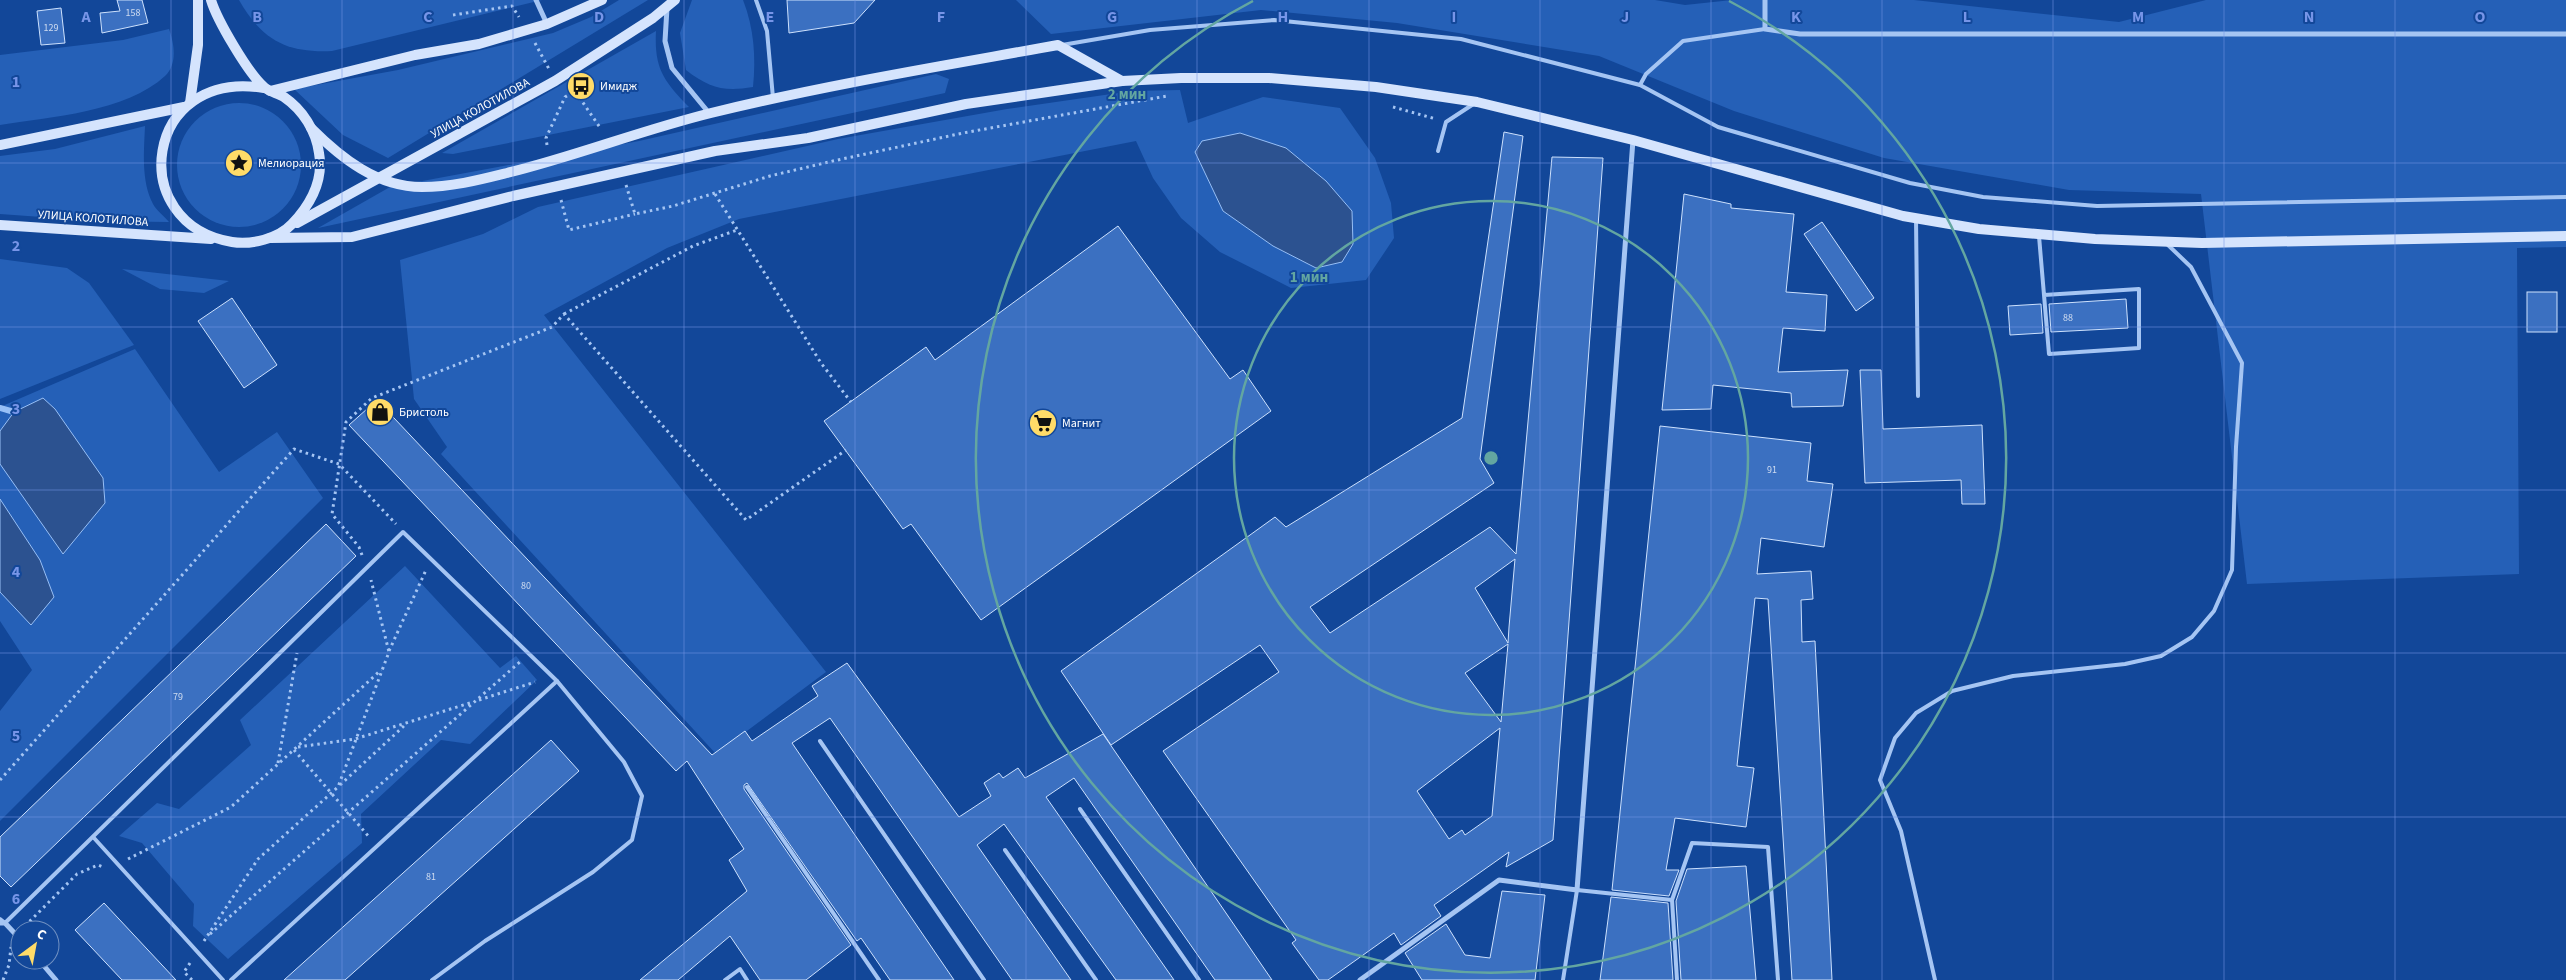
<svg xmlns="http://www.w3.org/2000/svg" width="2566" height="980" font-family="'Source Sans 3',sans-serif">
<rect width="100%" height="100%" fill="#124799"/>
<g fill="#2560b7" fill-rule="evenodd">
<path d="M 239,0 L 542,0 L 332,51 C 286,53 262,40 239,0 Z"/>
<polygon points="619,0 648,0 388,158 343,135 294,89 398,70 553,33 591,17"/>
<path d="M 692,0 L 743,0 C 754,28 756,57 753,87 C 724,92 709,88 686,70 L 680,33 Z"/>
<polygon points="1016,0 1655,0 1685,5 1732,0 1914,0 2119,22 2206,0 2566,0 2566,247 2517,248 2519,574 2247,584 2201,194 2069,190 1884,158 1734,111 1599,56 1397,23 1261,10 1051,34"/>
<path d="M 169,29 C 174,43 178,64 165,76 C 126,112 50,117 0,125 L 0,55 L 123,40 Z"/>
<path d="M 656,31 C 654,69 664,81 689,107 L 453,154 L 442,153 Z"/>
<polygon points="936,74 949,79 945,93 318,228 390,187 639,141"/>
<path d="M 1180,90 L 1188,123 L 1263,97 L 1340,108 L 1375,158 L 1391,203 L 1394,238 L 1366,280 L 1291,288 L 1220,252 L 1181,218 L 1153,178 L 1136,141 L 739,219 L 667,248 L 544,315 L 826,672 L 716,754 L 441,454 L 447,447 L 414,399 L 400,260 L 483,234 L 538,207 L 838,139 L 1007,109 L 1132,91 ZM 1223,211 L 1316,268 L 1273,246 Z"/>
<circle cx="239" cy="165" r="62"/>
<path d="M 145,126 C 144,151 141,181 153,204 C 156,210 164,216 169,222 L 97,221 L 0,214 L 0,156 L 55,149 Z"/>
<polygon points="0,259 67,268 89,283 134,345 0,399"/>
<polygon points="122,269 229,281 204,293 160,289"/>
<polygon points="135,349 219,472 277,432 323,498 0,821 0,711 32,670 0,621 0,407"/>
<polygon points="405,566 500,668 516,656 537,680 470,744 441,740 361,814 362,843 228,959 193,926 194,904 142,843 119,836 157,803 179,809 251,745 240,720"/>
</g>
<g fill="#2c5290" stroke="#97bff6">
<polygon points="1240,133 1286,148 1326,181 1352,211 1353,244 1342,262 1316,268 1273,246 1223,211 1195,152 1202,141"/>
<polygon points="43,398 55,409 103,478 105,503 63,554 0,464 0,431 14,412"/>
<polygon points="0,499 40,560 54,597 31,625 0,592"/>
</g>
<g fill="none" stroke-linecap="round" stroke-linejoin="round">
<polyline stroke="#97bff6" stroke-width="6" points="0,408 14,412"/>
</g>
<g fill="#3b70c1" stroke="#cde1fd" fill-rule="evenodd">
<polygon points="117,0 142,0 148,23 102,33 100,13 120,11"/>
<polygon points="787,0 875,0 854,23 789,33"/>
<polygon points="61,8 65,43 41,45 37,11"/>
<path d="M 1504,132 L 1523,136 L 1480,459 L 1494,483 L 1310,607 L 1330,633 L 1490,527 L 1516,554 L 1552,157 L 1603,158 L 1553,840 L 1506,867 L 1509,852 L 1434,905 L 1441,916 L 1401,945 L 1394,933 L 1328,980 L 1319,980 L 1292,943 L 1296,940 L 1163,751 L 1279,672 L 1260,645 L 1111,745 L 1061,671 L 1275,517 L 1286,527 L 1462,418 ZM 1515,559 L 1509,627 L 1508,643 L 1475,588 ZM 1508,644 L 1502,710 L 1501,722 L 1465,673 ZM 1500,728 L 1492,816 L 1465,835 L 1462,830 L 1449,839 L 1417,791 Z"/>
<polygon points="1684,194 1731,204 1731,208 1794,214 1786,292 1827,295 1825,331 1783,328 1778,372 1848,370 1843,406 1792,407 1791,393 1713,385 1711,409 1662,410"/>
<polygon points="1822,222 1874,298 1856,311 1804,234"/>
<polygon points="1118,226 1230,379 1243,370 1271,411 981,620 911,524 903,529 824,421 926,347 935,360"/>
<rect x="2527" y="292" width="30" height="40"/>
<polygon points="232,298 277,365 244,388 198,321"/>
<polygon points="2126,299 2128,328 2051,332 2049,304"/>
<polygon points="2041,304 2043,333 2010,335 2008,306"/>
<polygon points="1860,370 1881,370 1883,429 1982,425 1985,504 1962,504 1961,480 1865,483"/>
<polygon points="377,400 712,755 745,731 752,741 818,696 812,686 847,663 959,817 991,796 984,783 999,773 1003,778 1018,768 1025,778 1103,734 1272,980 1215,980 1074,778 1046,797 1174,980 1116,980 1004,824 977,845 1071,980 1012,980 830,718 792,743 954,980 890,980 861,938 857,941 747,783 744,785 744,789 851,945 806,980 760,980 730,936 678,980 640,980 747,891 729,860 744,849 687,761 676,771 349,425"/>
<polygon points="1660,426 1811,443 1807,481 1833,484 1824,547 1761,538 1757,574 1811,571 1813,599 1801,600 1802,642 1815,641 1832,980 1792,980 1768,599 1755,598 1737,766 1754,768 1746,827 1675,818 1666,870 1679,870 1669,896 1612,890"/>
<polygon points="326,524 356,556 11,887 0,876 0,837"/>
<polygon points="551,740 579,771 345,980 284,980"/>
<polygon points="1746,866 1756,980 1681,980 1676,901 1687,869"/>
<polygon points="1502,891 1545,895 1535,980 1422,980 1405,953 1446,924 1465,955 1490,958"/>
<polygon points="1611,897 1668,903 1673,980 1600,980"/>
<polygon points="104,903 176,980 122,980 75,930"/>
</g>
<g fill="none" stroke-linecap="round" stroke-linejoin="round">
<g stroke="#a5c5f3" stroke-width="3" stroke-dasharray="2.5 4" stroke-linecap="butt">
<polyline points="453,15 512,6 519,17"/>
<polyline points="535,43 549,69"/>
<polyline points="1393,107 1436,119"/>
<polyline points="547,145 546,138 565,97 575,91 601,129"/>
<polyline points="626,185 635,214 673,206 770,176 833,161 963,133 1167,96"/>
<polyline points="715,194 821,363 851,402"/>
<polyline points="561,200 569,230 635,214"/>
<polyline points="564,314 693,246 737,230"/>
<polyline points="362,555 359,547 332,514 346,422 372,398 552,327 564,314 746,520 846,450"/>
<polyline points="389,651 426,570"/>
<polyline points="479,700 535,682"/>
<polyline points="298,747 355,739 473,702"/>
<polyline points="294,750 370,838"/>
<polyline points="278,763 297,653"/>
<polyline points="0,780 294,449 339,464 396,524"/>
<polyline points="340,785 405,725"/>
<polyline points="128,859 231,807 381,670"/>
<polyline points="25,926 77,874 98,865 103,867"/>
<polyline points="210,934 521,661"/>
<polyline points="204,941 258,859 338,787 389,652 371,580"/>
<polyline points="190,963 184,972 192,980"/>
<polyline points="3,980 9,965 11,947"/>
</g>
<g stroke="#a5c5f3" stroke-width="4">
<polyline points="756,0 767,31 773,98"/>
<polyline points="1062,45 1150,30 1274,20 1461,39 1640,85 1718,127 1910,183 1983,197 2097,206 2566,197"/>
<polyline points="1640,85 1646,74 1683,41 1765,29"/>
<polyline points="1438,151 1446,122 1475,103"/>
<polyline points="1916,218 1918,396"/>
<polyline points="2039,236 2049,354 2139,348 2139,289 2044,295"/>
<polyline points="820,741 984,980"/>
<polyline points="747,787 879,980"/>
<polyline points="1080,809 1199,980"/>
<polyline points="94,838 223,980"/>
<polyline points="1005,850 1096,980"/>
<polyline points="0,919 5,923 403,532 557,681 624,762 642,796 632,840 593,872 485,941 432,980"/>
<polyline points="231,980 557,681"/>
<polyline points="725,980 740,969 747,980"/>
<polyline points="1563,980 1577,890 1672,900"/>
<polyline points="1677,980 1672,900 1692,843 1768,847 1778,980"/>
<polyline points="1935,980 1901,831 1880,780 1895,738 1916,713 1952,691 2013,676 2125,664 2161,656 2192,637 2214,611 2232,570 2236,447 2242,363 2191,267 2168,245"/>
</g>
<g stroke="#a5c5f3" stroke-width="5">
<polyline points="536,0 547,24"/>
<polyline points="1765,0 1765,29 1800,34 2566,34"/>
<polyline points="667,8 665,41 672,68 709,113"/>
<polyline points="0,923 5,923 20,939"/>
<polyline points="39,960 56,980"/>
<polyline points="1360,980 1499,880 1577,890 1633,140"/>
</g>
<g stroke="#d5e4fd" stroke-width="10">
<path d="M 211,0 C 217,20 248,73 264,87 C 269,92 278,93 284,97 C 303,110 316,131 319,153 C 324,181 310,205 292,224 C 278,239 251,245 232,242 C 124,224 144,68 264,88"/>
<polyline points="270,91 415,55 479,44 547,24 602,0"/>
<polyline points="190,103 198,45 198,0"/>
<path d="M 311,128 C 341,158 377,187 422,187 C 452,187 479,180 507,173 C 576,156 642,130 711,113 C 825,85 942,66 1058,45 L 1122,81"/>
<polyline points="0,145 184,107"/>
<polyline points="297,223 555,81 653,18 675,0"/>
<polyline points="0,225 211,239"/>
<polyline points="270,238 352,237 513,196 715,151 808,138 966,104 1122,81 1181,78 1269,78 1376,87 1477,102 1633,140 1903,216 1979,229 2095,239 2202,243 2566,236"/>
</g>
</g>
<path fill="none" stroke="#7795e8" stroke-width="1" stroke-opacity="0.55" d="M 171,0 L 171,980M 342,0 L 342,980M 513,0 L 513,980M 684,0 L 684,980M 855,0 L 855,980M 1026,0 L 1026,980M 1197,0 L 1197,980M 1369,0 L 1369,980M 1540,0 L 1540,980M 1711,0 L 1711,980M 1882,0 L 1882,980M 2053,0 L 2053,980M 2224,0 L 2224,980M 2395,0 L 2395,980M 0,163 L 2566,163M 0,327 L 2566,327M 0,490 L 2566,490M 0,653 L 2566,653M 0,817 L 2566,817"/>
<g fill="none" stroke="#63a6a1" stroke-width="2.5">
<circle cx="1491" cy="458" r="257"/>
<path d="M1729 1A515 515 0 1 1 1253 1"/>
</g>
<defs>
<symbol id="bus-disc" viewBox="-11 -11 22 22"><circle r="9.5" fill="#ffdb68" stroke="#124799"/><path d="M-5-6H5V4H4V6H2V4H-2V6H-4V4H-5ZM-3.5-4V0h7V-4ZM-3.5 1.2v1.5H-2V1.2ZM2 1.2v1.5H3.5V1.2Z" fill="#111"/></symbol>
<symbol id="sight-disc" viewBox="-11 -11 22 22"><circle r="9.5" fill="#ffdb68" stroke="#124799"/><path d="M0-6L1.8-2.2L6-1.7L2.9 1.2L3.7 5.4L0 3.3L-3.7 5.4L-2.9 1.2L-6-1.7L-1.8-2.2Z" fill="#111"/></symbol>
<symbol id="shop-disc" viewBox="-11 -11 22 22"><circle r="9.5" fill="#ffdb68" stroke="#124799"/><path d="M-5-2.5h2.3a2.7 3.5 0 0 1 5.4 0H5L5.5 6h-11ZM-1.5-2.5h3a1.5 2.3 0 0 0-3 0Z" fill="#111"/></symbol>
<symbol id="supermarket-disc" viewBox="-11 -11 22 22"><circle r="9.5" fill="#ffdb68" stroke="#124799"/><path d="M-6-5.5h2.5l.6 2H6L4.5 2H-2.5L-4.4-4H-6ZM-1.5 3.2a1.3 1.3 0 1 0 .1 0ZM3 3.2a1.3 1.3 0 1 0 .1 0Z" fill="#111"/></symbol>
</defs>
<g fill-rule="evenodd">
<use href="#bus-disc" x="565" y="70" width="32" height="32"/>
<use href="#sight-disc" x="223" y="147" width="32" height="32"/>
<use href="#shop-disc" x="364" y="396" width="32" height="32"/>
<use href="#supermarket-disc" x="1027" y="407" width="32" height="32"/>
</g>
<g text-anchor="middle" stroke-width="4" stroke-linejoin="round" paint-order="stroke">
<g font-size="10" fill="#cedbf0">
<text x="133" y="16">158</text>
<text x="51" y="31">129</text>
<text x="2068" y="321">88</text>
<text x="1772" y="473">91</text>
<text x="526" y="589">80</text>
<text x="178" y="700">79</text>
<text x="431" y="880">81</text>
</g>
<g font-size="12" fill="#fff" stroke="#124799" text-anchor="start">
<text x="600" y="90">Имидж</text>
<text x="258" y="167">Мелиорация</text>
<text x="399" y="416">Бристоль</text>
<text x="1062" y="427">Магнит</text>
</g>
<g font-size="12" fill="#fff" stroke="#124799">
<text transform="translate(480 108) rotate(-29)" y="4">УЛИЦА КОЛОТИЛОВА</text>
<text transform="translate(93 218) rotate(4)" y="4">УЛИЦА КОЛОТИЛОВА</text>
</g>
</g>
<g font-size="16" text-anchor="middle" font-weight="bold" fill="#7795e8" stroke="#124799" stroke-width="4" stroke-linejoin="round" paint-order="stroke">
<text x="86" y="22">A</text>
<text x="257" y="22">B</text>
<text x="428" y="22">C</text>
<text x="599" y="22">D</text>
<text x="770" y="22">E</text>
<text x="941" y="22">F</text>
<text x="1112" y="22">G</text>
<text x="1283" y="22">H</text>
<text x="1454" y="22">I</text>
<text x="1625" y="22">J</text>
<text x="1796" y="22">K</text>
<text x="1967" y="22">L</text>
<text x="2138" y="22">M</text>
<text x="2309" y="22">N</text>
<text x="2480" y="22">O</text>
<text x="16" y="87">1</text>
<text x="16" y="251">2</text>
<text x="16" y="414">3</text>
<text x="16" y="577">4</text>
<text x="16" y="741">5</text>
<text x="16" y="904">6</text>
</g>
<circle cx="1491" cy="458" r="8" fill="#63a6a1" stroke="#124799" stroke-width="2.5"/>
<g font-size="15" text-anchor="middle" font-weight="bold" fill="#63a6a1" stroke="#124799" stroke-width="4" stroke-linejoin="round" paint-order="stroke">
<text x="1127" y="99">2 мин</text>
<text x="1309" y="282">1 мин</text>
</g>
<g transform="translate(35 945) rotate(32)"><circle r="24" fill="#124799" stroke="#7191c2"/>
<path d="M0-4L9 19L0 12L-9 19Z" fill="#ffdb68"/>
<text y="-8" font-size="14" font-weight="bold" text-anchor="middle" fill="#ffffff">С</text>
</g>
</svg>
